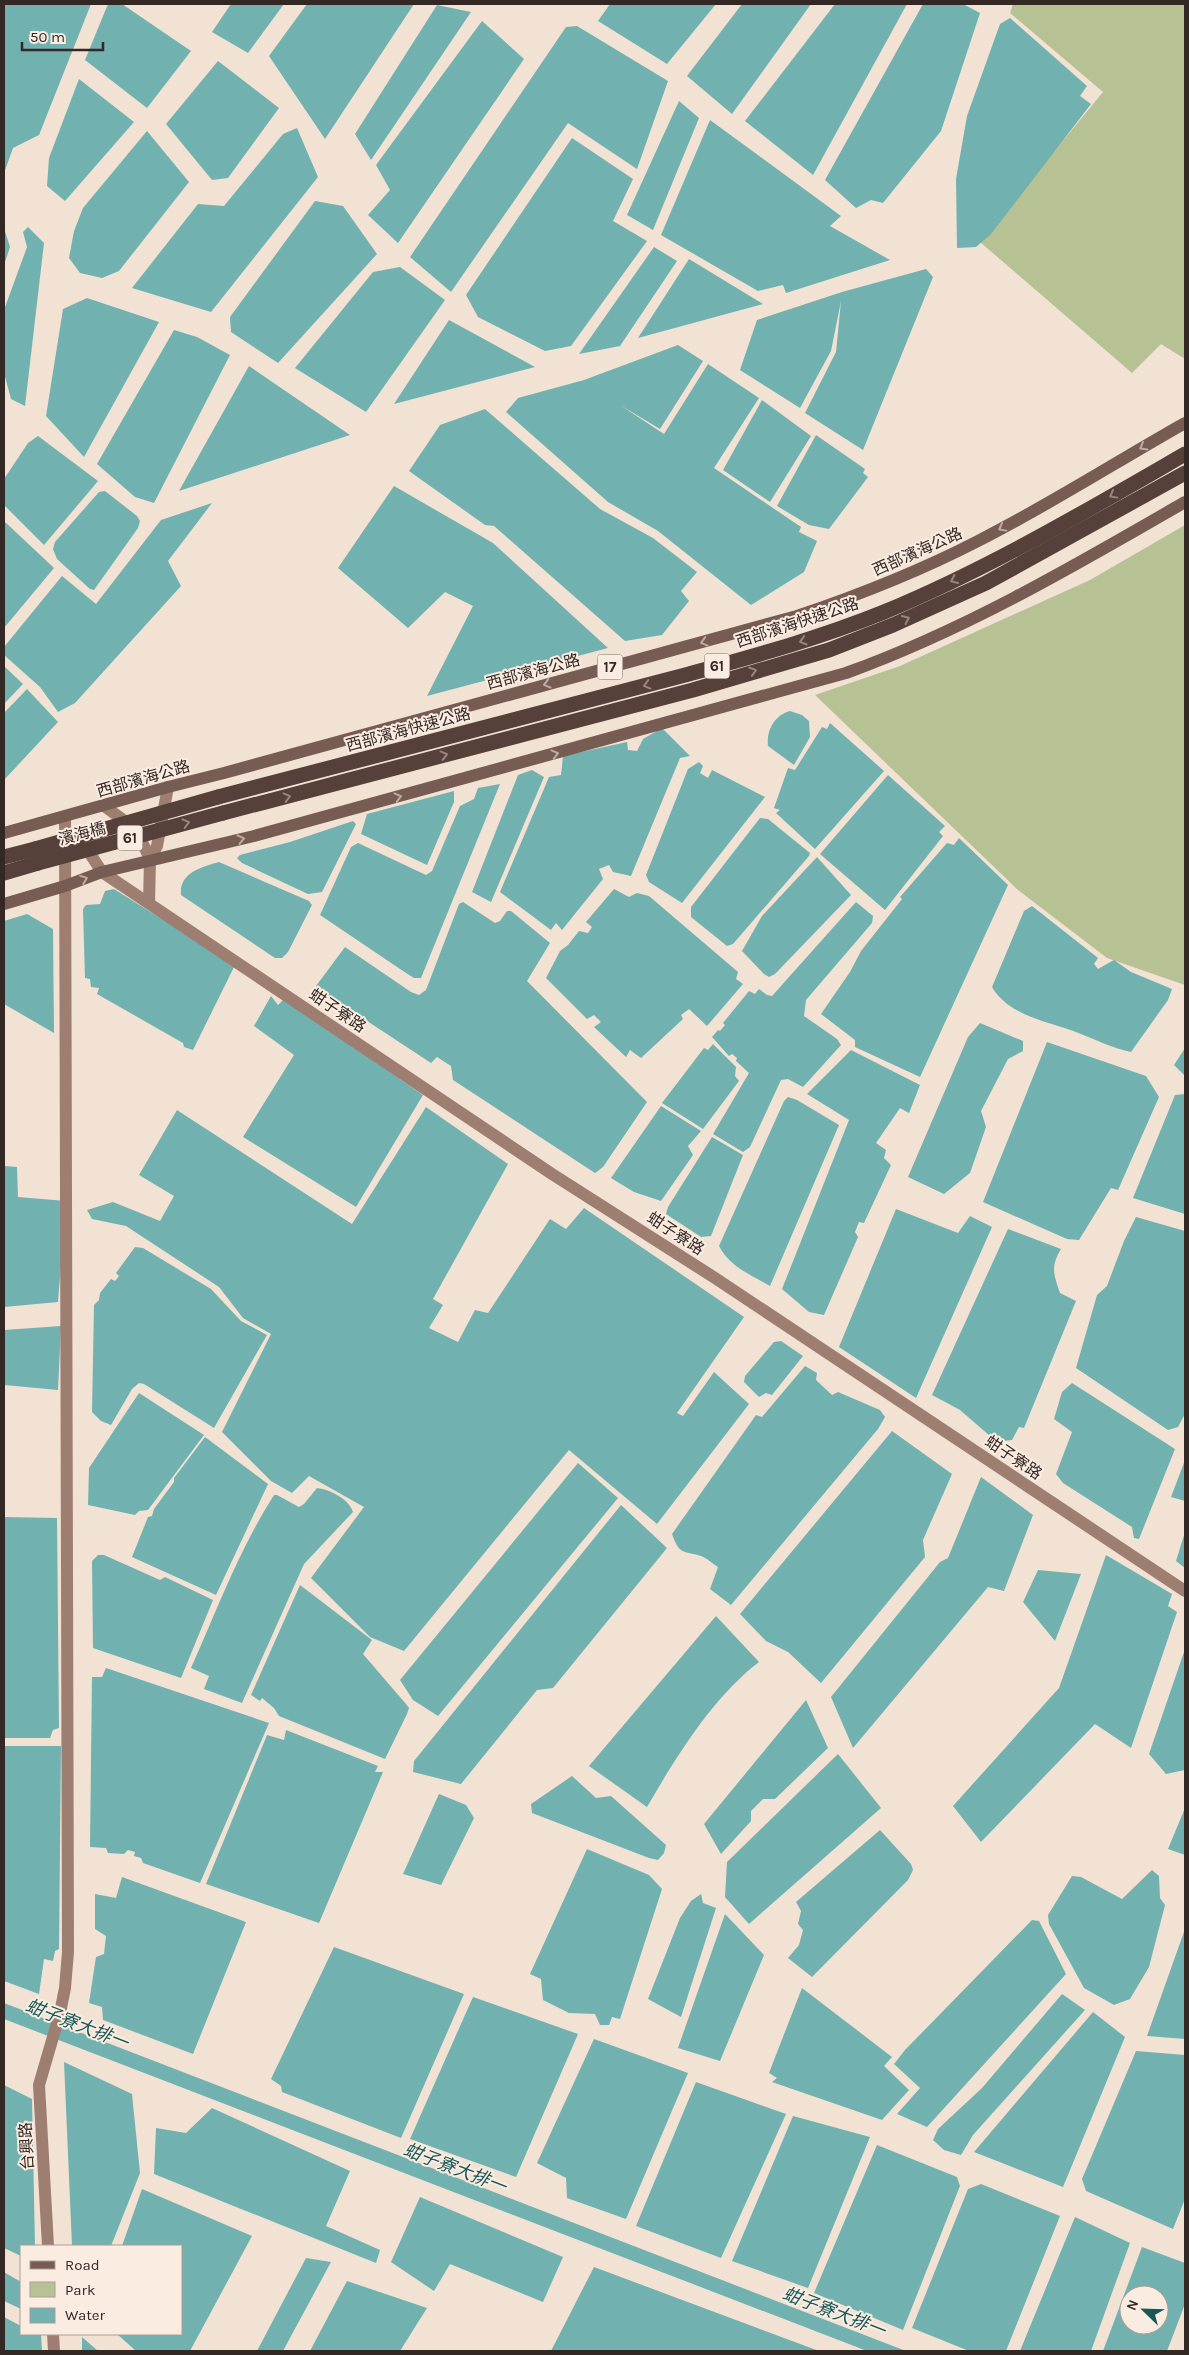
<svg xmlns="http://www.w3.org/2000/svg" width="1189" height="2355" font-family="Karla,'Noto Sans TC',sans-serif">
<rect width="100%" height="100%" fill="#f2e2d4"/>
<g fill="#b6c294">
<polygon points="1013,4 1185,4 1185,359 1161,344 1132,373 980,242 1103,92 1010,13"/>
<polygon points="1185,525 1185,985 1107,958 1018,890 815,695 900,666 1090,580"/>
</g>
<g fill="#71b1af" fill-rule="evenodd">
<polygon points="4,4 91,4 39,135 13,148 4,173"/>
<polygon points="108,4 122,4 191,51 147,108 85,60"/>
<polygon points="231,4 284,4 248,53 212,32"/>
<polygon points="307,4 414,4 325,139 269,56"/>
<polygon points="610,4 716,4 667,64 598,21"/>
<polygon points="742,4 811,4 732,114 687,76"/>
<polygon points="835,4 907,4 813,175 745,121"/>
<polygon points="923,4 963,4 980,13 941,131 883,203 871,200 856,208 825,180"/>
<polygon points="437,5 471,12 371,160 355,134"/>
<polygon points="1010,18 1087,86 1080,96 1091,104 991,234 976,247 957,248 956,179 967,116 1000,24"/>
<polygon points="482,21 524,59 398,243 368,215 390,190 376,165"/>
<polygon points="577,26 668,81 637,169 568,123 451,292 410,257 566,27"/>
<polygon points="218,61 279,108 228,178 212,180 166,124"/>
<polygon points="79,79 134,122 65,201 47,186 49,158"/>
<polygon points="679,101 699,118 653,230 627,215"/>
<polygon points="710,120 841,216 830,226 890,260 786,293 783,285 758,291 661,235"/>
<polygon points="297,128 318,177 211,312 132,288 198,204 224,206 283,134"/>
<polygon points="147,131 189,182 119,271 102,278 80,273 69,258 74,231 83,208"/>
<polygon points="572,138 633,179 613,221 647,241 571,346 545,351 478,317 466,295"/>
<polygon points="315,201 343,206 377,254 278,363 231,332 230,317"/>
<polygon points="28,227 44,243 25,406 11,399 4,373 4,310 27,247 23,232"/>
<polygon points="4,228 10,247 4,265"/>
<polygon points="654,247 677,261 620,346 579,354"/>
<polygon points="689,259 763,304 638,338"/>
<polygon points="400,267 445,300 366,412 295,368 373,272"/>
<polygon points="926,269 933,277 863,450 805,413 836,352 841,301 831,351 800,408 740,370 757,320 842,292"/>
<polygon points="87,298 159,322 84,457 46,416 63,309"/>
<polygon points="449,320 535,367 394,404"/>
<polygon points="174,330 197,337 230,355 154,503 135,497 97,464"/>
<polygon points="678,345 703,361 660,429 620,405 664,434 708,364 759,398 714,468 801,527 799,532 817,541 804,572 751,605 658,531 608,502 506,412 518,398 584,380"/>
<polygon points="249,366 350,435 179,491"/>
<polygon points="762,400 811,436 770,502 723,470"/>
<polygon points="485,409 600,509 653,538 697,572 681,591 689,601 662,635 625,641 494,526 485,525 409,471 440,425"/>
<polygon points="816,435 865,469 863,473 868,477 829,529 809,525 777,506"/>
<polygon points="38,436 98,481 44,545 4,505 4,479 28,443"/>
<polygon points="394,486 493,543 608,648 427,696 473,606 445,592 408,628 338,568"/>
<polygon points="105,491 137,516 140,521 138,528 94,590 90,589 57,559 53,549 55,542 99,492"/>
<polygon points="212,503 168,561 181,586 75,703 58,712 40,687 4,655 4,647 62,576 96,604 161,520"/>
<polygon points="4,521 54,568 4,628"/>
<polygon points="4,666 23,684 4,704"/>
<polygon points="27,689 58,722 4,780 4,713"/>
<path d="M 790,711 L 802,715 L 809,721 L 810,737 L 794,765 L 768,746 C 766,730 775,715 790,711 Z"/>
<polygon points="830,723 884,771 815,849 776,813 780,810 774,808 788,768 795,770 822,727 827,729"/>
<polygon points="662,728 690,756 680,758 631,876 613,872 609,865 599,869 603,879 562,930 556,923 551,930 500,892 549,777 561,775 563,756 627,742 628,750 637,751 643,739"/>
<polygon points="699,762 703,766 700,773 708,778 712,770 765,797 682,903 649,882 646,875 688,769"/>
<polygon points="532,770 544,777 491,902 472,892 518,775"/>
<polygon points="888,775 945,826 939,832 943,836 885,910 820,854"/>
<polygon points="500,784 421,978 414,978 406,973 320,915 351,847 358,843 426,875 432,871 460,806 474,799 478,788"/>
<polygon points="454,791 454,802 427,865 361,834 367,814"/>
<polygon points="760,818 768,819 810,853 809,856 733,944 727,946 691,917 691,907"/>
<polygon points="353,821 356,824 322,892 308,894 242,863 237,858 240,855 290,842"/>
<polygon points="959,838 1008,885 920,1077 855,1047 855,1040 821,1014 850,972 861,951 902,899 900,897 947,843 954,845"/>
<polygon points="817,857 851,895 775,974 769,977 764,974 742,951 762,916"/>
<path d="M 219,862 L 309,901 L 312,905 L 288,952 L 282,958 L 275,958 L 181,895 C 179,873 201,867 219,862 Z"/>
<polygon points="114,889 235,965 193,1050 184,1047 183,1043 97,994 99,988 91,987 90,979 85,978 83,909 86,905 100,904 105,891"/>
<polygon points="614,889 629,897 637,893 649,896 738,972 736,979 743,984 707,1026 689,1009 681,1015 683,1019 641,1058 630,1050 626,1057 594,1027 601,1022 594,1015 587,1019 546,978 560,951 568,945 579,931 588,933 592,927 586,922"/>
<polygon points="463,902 495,923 500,921 507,911 511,911 550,943 527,981 647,1102 603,1167 595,1173 453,1080 451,1066 437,1057 431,1063 320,990 316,986 345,947 411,992 419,995 426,990 459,904"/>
<polygon points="856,902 873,916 872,923 806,1000 804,1016 837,1039 841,1045 803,1087 788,1079 781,1080 750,1147 743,1152 713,1134 749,1073 736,1061 737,1058 732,1054 729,1056 712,1037 718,1030 720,1031 725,1025 723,1023 749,991 755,994 759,989 767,995 772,996"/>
<path d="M 1032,906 L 1098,958 L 1094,964 L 1098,969 L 1114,960 L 1131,972 L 1172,989 L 1168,1000 L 1131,1052 C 1112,1048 1094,1039 1076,1032 C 1047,1021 1009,1016 992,987 L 1024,911 Z"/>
<polygon points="27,914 53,929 54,1033 4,1004 4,921"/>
<polygon points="271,996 278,1005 284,999 423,1095 356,1207 243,1137 294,1055 254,1026"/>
<polygon points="980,1023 1023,1041 1023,1051 1008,1059 981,1111 986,1127 970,1173 944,1194 908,1177 968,1037"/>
<polygon points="1047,1042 1146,1076 1159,1097 1118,1190 1111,1188 1079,1240 1067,1239 983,1202"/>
<polygon points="713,1044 736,1067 735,1076 739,1081 703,1129 662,1103 704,1048 708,1050"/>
<polygon points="1185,1048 1185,1076 1174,1065"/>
<polygon points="851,1050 920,1085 909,1113 900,1108 876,1143 886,1150 884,1158 891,1165 864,1223 859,1222 855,1232 858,1237 824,1315 809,1312 782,1289 849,1120 807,1094"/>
<polygon points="1185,1094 1185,1214 1133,1198 1175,1095"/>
<path d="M 788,1097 L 797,1100 L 839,1125 L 770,1286 C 751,1275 730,1267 719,1246 L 784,1101 Z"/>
<polygon points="661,1106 701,1131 688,1146 693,1155 661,1201 634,1192 611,1178"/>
<polygon points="426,1107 508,1164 433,1299 443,1305 429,1328 458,1342 475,1310 488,1313 550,1219 566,1229 584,1208 744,1317 677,1413 683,1416 714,1372 749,1404 657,1524 569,1450 404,1651 370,1637 311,1578 364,1507 309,1476 292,1493 271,1481 222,1432 271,1334 243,1318 219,1287 126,1226 92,1219 87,1210 113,1202 160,1221 174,1196 139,1175 177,1110 352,1224"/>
<polygon points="712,1137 743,1155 711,1236 701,1237 666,1214 668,1207"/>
<polygon points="4,1166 17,1167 18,1197 66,1201 58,1302 4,1307"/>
<polygon points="896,1209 958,1233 970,1216 992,1227 916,1398 839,1347"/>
<polygon points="1136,1217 1185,1231 1185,1414 1178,1427 1168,1430 1076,1368 1097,1295 1107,1286 1124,1241"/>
<path d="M 1008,1229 L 1061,1249 C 1050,1267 1054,1275 1060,1293 L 1076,1301 L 1024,1428 L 1019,1427 L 1012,1440 L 1003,1441 L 990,1436 L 960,1410 L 932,1395 Z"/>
<polygon points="135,1247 143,1248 211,1289 241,1321 267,1335 214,1428 144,1384 139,1383 132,1389 111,1425 101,1421 92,1412 94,1305 99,1300 100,1293 111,1279 115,1281 119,1276 116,1273"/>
<polygon points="61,1326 58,1390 4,1385 4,1330"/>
<polygon points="781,1341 803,1356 772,1395 766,1393 759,1397 744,1382 745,1376 774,1342"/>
<path d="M 805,1366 L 817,1373 L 816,1380 L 832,1395 L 838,1392 L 880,1410 L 885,1417 L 878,1429 L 731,1605 L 710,1589 L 718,1567 C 713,1564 707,1558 701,1556 C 683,1550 680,1556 672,1534 L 756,1415 L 762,1417 Z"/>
<polygon points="1072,1383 1175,1449 1139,1539 1134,1538 1132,1527 1063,1483 1056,1474 1072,1432 1054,1419 1062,1392"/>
<polygon points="139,1393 204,1435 148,1510 139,1511 135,1515 88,1505 89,1468"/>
<polygon points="892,1431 952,1474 923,1540 925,1557 821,1683 788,1652 766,1641 740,1614"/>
<polygon points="205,1437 268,1484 216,1595 132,1557 148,1517 152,1516 154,1509 174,1482 174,1478"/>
<polygon points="1185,1460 1185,1501 1171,1497"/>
<polygon points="578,1463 618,1498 438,1716 413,1700 400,1680"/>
<polygon points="981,1477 1033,1515 1004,1591 988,1587 853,1748 831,1697 940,1562 948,1558"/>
<path d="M 317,1488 C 331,1490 349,1499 353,1512 L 304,1564 L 242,1703 L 204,1689 L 209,1676 L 191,1668 C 217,1610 240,1548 274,1495 L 277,1495 L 299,1507 L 304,1504 Z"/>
<polygon points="621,1505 667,1548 553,1688 537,1690 461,1784 413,1772 414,1761"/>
<polygon points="4,1517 57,1518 59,1728 53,1730 50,1738 4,1738"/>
<polygon points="1185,1532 1185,1568 1176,1561"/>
<polygon points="98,1555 104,1555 160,1580 165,1577 213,1600 181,1678 93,1648 92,1561"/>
<polygon points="1106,1555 1172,1594 1168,1606 1177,1612 1131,1748 1095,1724 981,1842 953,1806 1059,1688"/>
<polygon points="1038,1570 1081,1574 1055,1641 1023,1602"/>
<polygon points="300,1585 372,1640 363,1654 406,1704 409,1708 407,1714 385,1759 279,1716 274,1708 262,1698 260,1701 251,1695"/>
<path d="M 716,1616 L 759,1662 C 713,1697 676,1757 647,1807 L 589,1766 Z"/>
<polygon points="1185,1649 1185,1770 1166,1774 1149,1754"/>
<polygon points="106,1668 269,1723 200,1883 143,1863 141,1858 134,1856 135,1852 128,1850 124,1854 108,1853 106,1848 90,1847 92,1677 102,1677"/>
<polygon points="806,1700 828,1748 775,1799 763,1799 751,1811 751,1821 721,1854 704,1824"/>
<polygon points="286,1730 378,1766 375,1772 383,1772 319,1923 206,1884 267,1735 284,1740"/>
<polygon points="4,1746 61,1746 59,1949 55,1951 53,1961 44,1959 39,1994 4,1981"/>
<polygon points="838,1754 881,1808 749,1924 725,1897 727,1862"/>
<polygon points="572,1776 596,1798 611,1796 666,1845 664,1853 658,1860 649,1858 532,1813 531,1804"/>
<polygon points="439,1794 466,1805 474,1818 441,1885 403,1874"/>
<polygon points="1185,1808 1185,1855 1168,1849"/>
<polygon points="880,1830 911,1864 913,1870 908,1880 812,1977 788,1958 799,1945 803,1930 798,1924 801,1911 796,1902"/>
<polygon points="587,1849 649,1875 662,1889 620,2019 612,2017 609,2025 600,2025 595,2014 569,2013 543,2000 541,1979 530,1974"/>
<polygon points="1152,1870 1159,1876 1160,1898 1165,1905 1149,1967 1130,1999 1114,2005 1084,1988 1049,1924 1048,1915 1072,1876 1081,1877 1122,1899"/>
<polygon points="122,1877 246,1922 193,2054 103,2020 102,2007 89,2003 96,1957 104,1954 106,1936 95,1929 95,1894 116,1898"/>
<polygon points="701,1894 703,1903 716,1908 681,2017 648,1999 680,1918 691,1901"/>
<polygon points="725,1914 764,1955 720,2061 678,2048"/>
<polygon points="1032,1920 1039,1921 1066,1974 927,2127 897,2114 920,2088 894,2064 905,2050"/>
<polygon points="1185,1929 1185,2039 1147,2036"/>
<polygon points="334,1947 464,1994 401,2138 282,2092 281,2086 271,2079"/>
<polygon points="802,1988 892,2057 884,2066 909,2090 882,2120 772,2082 777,2078 769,2073"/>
<polygon points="1062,1994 1085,2010 973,2135 961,2155 944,2150 933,2140 938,2129 982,2088"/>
<polygon points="473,1997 578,2034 516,2177 410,2139"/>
<polygon points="4,2003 48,2020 906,2351 867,2351 4,2019"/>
<polygon points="1093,2012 1125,2037 1063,2187 974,2152"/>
<polygon points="594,2039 688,2073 626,2219 567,2198 566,2178 537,2163"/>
<polygon points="1136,2051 1185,2055 1185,2199 1173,2229 1086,2191 1082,2179"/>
<polygon points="64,2062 132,2094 140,2173 111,2246 72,2246"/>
<polygon points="696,2082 786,2114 721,2258 636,2226"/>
<polygon points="4,2085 32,2099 35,2246 21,2246 21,2256 4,2248"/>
<polygon points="212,2108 350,2171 326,2226 380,2250 376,2263 154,2174 156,2128 186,2133"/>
<polygon points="793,2116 870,2137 808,2288 732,2261"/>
<polygon points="877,2145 957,2177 960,2186 903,2330 814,2293"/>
<polygon points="981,2184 1060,2216 1006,2351 969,2351 912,2328 968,2189"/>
<polygon points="142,2189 252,2236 190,2351 136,2351 117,2334 181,2334 181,2246 122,2246"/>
<polygon points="420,2197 563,2257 543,2302 450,2264 434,2291 391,2262"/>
<polygon points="1075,2217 1130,2243 1091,2351 1020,2351"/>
<path d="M 1142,2247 L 1185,2263 L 1185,2304 L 1167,2351 L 1103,2351 ZM 1129,2295 L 1159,2295 L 1159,2325 L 1129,2325 Z"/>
<polygon points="306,2258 331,2262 283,2351 257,2351"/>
<polygon points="594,2267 819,2351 551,2351"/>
<polygon points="4,2272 21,2282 21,2309 4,2301"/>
<polygon points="347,2281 427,2308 400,2351 310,2351"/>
<polygon points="4,2317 21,2326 21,2334 41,2335 42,2351 4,2351"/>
<polygon points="82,2337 98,2351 82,2351"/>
</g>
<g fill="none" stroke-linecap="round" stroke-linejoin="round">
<g stroke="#9e7e71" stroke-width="12">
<polyline points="104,806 136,829 150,859"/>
<polyline points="83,843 102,872 552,1174 715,1278 1185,1591"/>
<polyline points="149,903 150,859 157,846 168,787"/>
<polyline points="48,2246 39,2085 60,2013 65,1988 68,1952 65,817"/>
<polyline points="53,2334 54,2351"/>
</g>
<g stroke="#775c53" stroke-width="12">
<path d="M 4,833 L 168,787 L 224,773 L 797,616 C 859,595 920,571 978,541 C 1049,505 1116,462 1185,423"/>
<path d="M 4,904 L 65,886 L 102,872 L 254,836 L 846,673 C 965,630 1076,565 1185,502"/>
</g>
<g stroke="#56403a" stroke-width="15">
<path d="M 218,797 L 689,674 C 754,656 820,638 884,612 C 988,569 1088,510 1185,454"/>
<polyline points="223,813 693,690 829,650 893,625 986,583 1185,473"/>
<polyline points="4,857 35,849"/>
<polyline points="4,873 38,863"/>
</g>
<g stroke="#56403a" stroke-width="15">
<polyline points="35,849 218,797"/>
<polyline points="38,863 223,813"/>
</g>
</g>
<defs><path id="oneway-chevron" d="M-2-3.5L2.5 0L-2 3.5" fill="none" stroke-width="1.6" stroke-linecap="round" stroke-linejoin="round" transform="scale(1.25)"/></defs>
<g stroke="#bfaba1">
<use href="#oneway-chevron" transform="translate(1143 447) rotate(150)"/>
<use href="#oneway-chevron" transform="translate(1002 528) rotate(151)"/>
<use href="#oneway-chevron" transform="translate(704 642) rotate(165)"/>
<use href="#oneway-chevron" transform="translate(547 684) rotate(165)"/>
<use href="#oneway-chevron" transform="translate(555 754) rotate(-15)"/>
<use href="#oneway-chevron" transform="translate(398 797) rotate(-15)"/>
<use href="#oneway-chevron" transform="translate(241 839) rotate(-13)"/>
<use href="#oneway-chevron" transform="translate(84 879) rotate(-21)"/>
</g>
<g stroke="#98857d">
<use href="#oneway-chevron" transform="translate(1113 495) rotate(151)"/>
<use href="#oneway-chevron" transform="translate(954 580) rotate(155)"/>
<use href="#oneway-chevron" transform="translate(906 619) rotate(-24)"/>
<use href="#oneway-chevron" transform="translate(803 641) rotate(163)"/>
<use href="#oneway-chevron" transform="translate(753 671) rotate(-17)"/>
<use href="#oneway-chevron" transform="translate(647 685) rotate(165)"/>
<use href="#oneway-chevron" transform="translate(444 755) rotate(-15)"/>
<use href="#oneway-chevron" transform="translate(287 797) rotate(-15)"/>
<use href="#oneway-chevron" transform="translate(186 823) rotate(-15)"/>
</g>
<g text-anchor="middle" stroke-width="4" stroke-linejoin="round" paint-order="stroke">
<g fill="#faece1" stroke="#6f635d" stroke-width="1">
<rect x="704.5" y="653.5" width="25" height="25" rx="4"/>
<rect x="597.5" y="654.5" width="25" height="25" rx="4"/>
<rect x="117.5" y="825.5" width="25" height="25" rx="4"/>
</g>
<g font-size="15" font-weight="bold" fill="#342824">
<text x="717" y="671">61</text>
<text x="610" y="672">17</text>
<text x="130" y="843">61</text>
</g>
<g font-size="16" fill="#342824" stroke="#faece1">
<text transform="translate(917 551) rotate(-24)" y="6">西部濱海公路</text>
<text transform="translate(797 622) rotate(-18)" y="6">西部濱海快速公路</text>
<text transform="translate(533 671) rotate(-15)" y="6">西部濱海公路</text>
<text transform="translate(408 729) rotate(-15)" y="6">西部濱海快速公路</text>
<text transform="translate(143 778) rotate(-16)" y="6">西部濱海公路</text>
<text transform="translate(82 833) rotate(-15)" y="6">濱海橋</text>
<text transform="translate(338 1010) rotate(34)" y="6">蚶子寮路</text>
<text transform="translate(676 1233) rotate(33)" y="6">蚶子寮路</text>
<text transform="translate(1014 1457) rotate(34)" y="6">蚶子寮路</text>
<text transform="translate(26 2146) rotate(-93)" y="6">台興路</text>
</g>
<g font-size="18" font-style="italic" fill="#175857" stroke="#faece1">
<text transform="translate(77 2024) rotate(21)" y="6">蚶子寮大排一</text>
<text transform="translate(455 2168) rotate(21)" y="6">蚶子寮大排一</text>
<text transform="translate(834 2312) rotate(21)" y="6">蚶子寮大排一</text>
</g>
</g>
<rect width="1189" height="2355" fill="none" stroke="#342824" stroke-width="10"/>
<rect x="20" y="2245" width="162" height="90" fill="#faece1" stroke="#ab9e95"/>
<rect x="30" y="2261" width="25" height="8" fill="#775c53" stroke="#ab9e95"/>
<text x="65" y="2270" font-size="15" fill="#342824">Road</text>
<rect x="30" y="2282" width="25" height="15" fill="#b6c294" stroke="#ab9e95"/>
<text x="65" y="2295" font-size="15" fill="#342824">Park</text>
<rect x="30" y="2308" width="25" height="15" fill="#71b1af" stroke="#ab9e95"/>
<text x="65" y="2320" font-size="15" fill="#342824">Water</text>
<g transform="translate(1144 2310) rotate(293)"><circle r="24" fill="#faece1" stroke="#ab9e95"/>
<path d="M0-4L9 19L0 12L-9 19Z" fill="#175857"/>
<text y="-8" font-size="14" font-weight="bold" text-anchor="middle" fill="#342824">N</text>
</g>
<path d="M22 42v8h81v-8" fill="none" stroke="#342824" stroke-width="2.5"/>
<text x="30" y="42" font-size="15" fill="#342824" stroke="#faece1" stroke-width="4" paint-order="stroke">50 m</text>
</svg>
